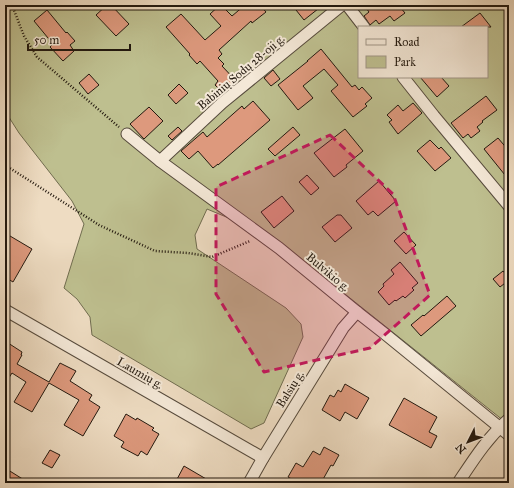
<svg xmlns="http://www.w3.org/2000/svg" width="514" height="488" font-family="'IM FELL Great Primer',serif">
<rect width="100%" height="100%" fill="#eedcc2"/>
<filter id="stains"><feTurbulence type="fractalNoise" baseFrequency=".005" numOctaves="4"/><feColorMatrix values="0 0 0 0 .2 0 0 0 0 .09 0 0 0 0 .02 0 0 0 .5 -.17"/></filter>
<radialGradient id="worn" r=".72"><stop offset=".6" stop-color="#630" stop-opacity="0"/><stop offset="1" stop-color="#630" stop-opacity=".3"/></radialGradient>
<path fill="#bebf8f" stroke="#706c4f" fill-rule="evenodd" d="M 5,5 L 509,5 L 509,425 L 276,239 L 248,226 L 207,209 L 195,235 L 197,249 L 286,308 L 301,324 L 303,337 L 264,423 L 251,429 L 92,335 L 90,317 L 77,299 L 64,288 L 84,224 L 72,201 L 19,133 L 5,111 ZM 359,27 L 487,27 L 487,77 L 359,77 Z"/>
<g fill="#dd997d" stroke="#23190f">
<polygon points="107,5 111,5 129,24 116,36 96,15"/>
<polygon points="220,5 221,5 232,16 245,5 260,5 266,12 252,23 251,21 219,50 222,54 218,58 224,64 222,66 237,82 223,93 215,85 218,81 200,61 197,64 189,55 190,54 166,27 181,14 205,40 221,26 210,14"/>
<polygon points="292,5 323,5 304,20"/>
<polygon points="364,5 404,5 400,7 405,13 394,21 390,16 379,24 376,20 370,25 364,16 369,12"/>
<polygon points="47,10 66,33 67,32 75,41 70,45 74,51 63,61 50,47 53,44 34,21"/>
<polygon points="480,13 491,27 461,27"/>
<polygon points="321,49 352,87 355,85 359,90 362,87 372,98 365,104 367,106 353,117 331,91 338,85 324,69 303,86 313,98 298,110 278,85 308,61 307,61"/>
<polygon points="273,70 280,79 271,86 264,78"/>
<polygon points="89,74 99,85 88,94 79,83"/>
<polygon points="420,77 441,77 449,86 437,97"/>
<polygon points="179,84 188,93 176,104 168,95"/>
<polygon points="486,96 497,110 482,121 483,122 477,127 480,131 471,138 468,134 463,138 451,123"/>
<polygon points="253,101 270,120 218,165 218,164 213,168 198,151 189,159 181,151 203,132 207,137 242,106 244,109"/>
<polygon points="413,103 422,113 398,134 389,122 392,120 387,115 398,105 403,111"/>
<polygon points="149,107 163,121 144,139 130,124"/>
<polygon points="178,127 182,131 172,140 168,136"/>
<polygon points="293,127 300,135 275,156 268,149"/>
<polygon points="345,129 363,151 346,165 347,167 334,177 314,153"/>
<polygon points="498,138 509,151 509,180 484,149"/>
<polygon points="430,140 439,149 441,147 451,158 435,171 417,151"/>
<polygon points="307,175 319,188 311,195 299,182"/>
<polygon points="379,181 396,201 378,216 373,211 368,215 356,201"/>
<polygon points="282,196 294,211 274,228 261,212"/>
<polygon points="337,215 341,215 352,228 335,242 322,227"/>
<polygon points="404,232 416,245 406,254 394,241"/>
<polygon points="5,233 32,249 13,282 5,277"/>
<polygon points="400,262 418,283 412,288 414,290 405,298 403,296 396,301 395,300 389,305 378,292 384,286 383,284 394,274 391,270"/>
<polygon points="503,271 509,278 509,280 500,287 493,279"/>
<polygon points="447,296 456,306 421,336 411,325 423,315 424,316"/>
<polygon points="5,341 22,352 21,355 22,355 17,364 49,382 60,363 76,371 70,381 92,395 89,400 100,407 83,436 64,425 79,400 49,383 32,412 14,402 26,382 12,373 5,384"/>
<polygon points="345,384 369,398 357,419 345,412 340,421 322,410 330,395 334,397 338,390 341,392"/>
<polygon points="404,398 437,417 429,432 437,436 431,448 389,425"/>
<polygon points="126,414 136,420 137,418 154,428 152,430 159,434 147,455 141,451 138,456 121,447 124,442 114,436"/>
<polygon points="324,447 339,455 333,466 331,465 321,483 314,479 312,483 299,483 288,477 296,463 303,467 313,451 320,455"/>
<polygon points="50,450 60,455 52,468 42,463"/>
<polygon points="184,466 213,483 175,483"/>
<polygon points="5,468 29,483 5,483"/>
</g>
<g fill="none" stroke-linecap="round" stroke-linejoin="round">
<defs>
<g id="street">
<polyline points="347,5 364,27"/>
<polyline points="403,77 434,116 509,206"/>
<polyline points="127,134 160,161 279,248 357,312 385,334 509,435"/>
<polyline points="160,161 222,103 342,5"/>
<polyline points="5,310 263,458"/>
<polyline points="249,483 263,458 343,328 357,312"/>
<path d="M 458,483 C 474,459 487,438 509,419"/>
</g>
</defs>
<use href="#street" stroke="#564a3c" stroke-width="13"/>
<g stroke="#23190f" stroke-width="2.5" stroke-dasharray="1 2" stroke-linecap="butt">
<polyline points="12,5 24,36 37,57 119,127"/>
<polyline points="5,165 99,225 155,251 188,253 212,257 250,241"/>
</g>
<use href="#street" stroke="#f4e8d7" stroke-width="11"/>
</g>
<path fill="#c2185b" fill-opacity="0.2" stroke="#c2185b" stroke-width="3" stroke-dasharray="8 5" stroke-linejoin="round" d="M 330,135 L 393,194 L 430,295 L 370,348 L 264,372 L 216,294 L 216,187 Z"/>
<g text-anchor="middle" stroke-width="4" stroke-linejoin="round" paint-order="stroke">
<g font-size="12" fill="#23190f" stroke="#f4e8d7">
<text transform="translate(241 72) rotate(-40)" y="4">Babinių Sodų 28-oji g.</text>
<text transform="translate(328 272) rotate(40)" y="4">Bulvikio g.</text>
<text transform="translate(140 373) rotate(30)" y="4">Laumių g.</text>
<text transform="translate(290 389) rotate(-58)" y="4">Balsių g.</text>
</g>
</g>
<rect width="514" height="488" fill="none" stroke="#eedcc2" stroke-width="20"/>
<rect x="6" y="6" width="502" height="476" fill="none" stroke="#23190f" stroke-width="2"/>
<rect x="10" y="10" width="494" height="468" fill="none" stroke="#23190f"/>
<rect x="358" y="26" width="130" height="52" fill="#f4e8d7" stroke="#a09587"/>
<rect x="366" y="39" width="20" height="6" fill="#f4e8d7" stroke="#a09587"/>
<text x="394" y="46" font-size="12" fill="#23190f">Road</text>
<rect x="366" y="56" width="20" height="12" fill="#bebf8f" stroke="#a09587"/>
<text x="394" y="66" font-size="12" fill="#23190f">Park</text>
<g transform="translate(468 442) rotate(228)" stroke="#f4e8d7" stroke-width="3" paint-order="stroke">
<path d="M0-3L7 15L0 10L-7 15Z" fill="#23190f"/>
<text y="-6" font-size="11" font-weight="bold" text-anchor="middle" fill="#23190f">N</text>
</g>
<path d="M28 44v6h102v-6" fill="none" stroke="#23190f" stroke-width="2"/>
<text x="34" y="44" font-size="12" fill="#23190f" stroke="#f4e8d7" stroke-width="3" paint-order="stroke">50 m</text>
<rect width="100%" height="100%" filter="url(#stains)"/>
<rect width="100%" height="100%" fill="url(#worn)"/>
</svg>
